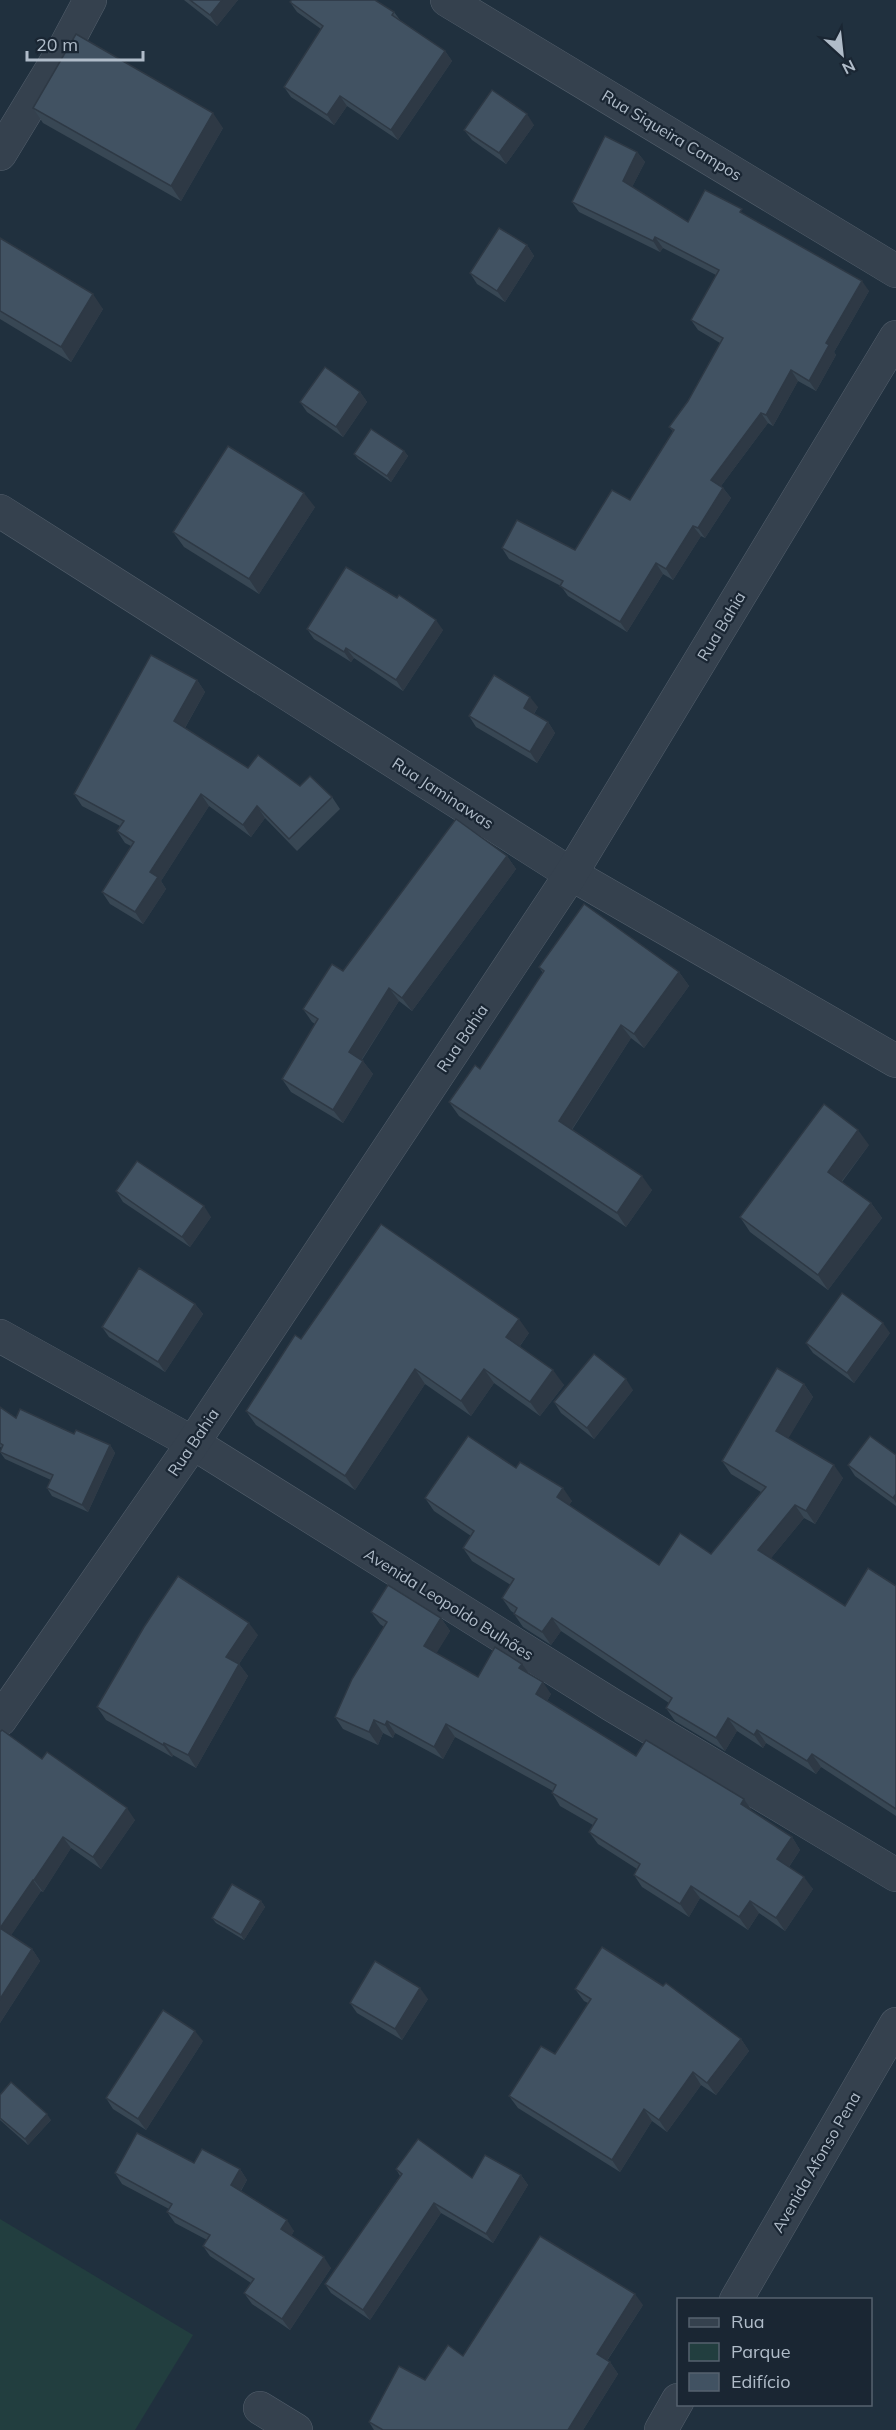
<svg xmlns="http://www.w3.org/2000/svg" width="896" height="2430" font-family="Mulish,sans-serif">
<rect width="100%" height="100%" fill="#20303e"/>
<polygon fill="#223e3f" points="0,2219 193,2335 135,2430 0,2430"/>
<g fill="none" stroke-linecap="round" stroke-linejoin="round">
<defs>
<g id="minor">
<polyline points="447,0 896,271"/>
<polyline points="0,154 65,47 90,0"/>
<polyline points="0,511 571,874 896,1061"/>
<polyline points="0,1336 193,1443 612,1705 896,1875"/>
<polyline points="0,1720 193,1443 571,874 896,337"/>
<polyline points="736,2300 896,2024"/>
<polyline points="260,2408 296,2430"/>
<polyline points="661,2430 678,2400"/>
</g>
</defs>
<use href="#minor" stroke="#535f6c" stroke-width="34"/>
<use href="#minor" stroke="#35414e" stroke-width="33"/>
</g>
<g fill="#384754">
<polygon points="184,0 238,0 217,26"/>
<polygon points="290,2 394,12 400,20 445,51 452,61 398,140 347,106 334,125 291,97 284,87 321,29 297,12"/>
<polygon points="33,108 223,128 181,201 43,123"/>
<polygon points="534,125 506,164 472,140 464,130"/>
<polygon points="637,152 645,162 632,187 688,222 746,216 869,291 834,352 836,355 816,391 798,381 773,426 768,423 721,486 723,488 731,498 705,538 701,536 673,580 663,574 627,632 568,596 561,586 509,559 502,548 575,550 630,500 673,431 669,427 688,401 720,343 698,330 691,320 716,275 663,248 660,252 579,212 572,202"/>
<polygon points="0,238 103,309 71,362 0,319"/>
<polygon points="527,245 534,256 505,302 477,284 470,273"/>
<polygon points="360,392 367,402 343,437 307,412 300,402"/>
<polygon points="404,451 408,456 391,482 358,459 354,454"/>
<polygon points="315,507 259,594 184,547 173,532"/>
<polygon points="397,598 443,630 403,691 354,658 351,662 314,639 307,629"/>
<polygon points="197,680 205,692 185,728 248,768 332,797 340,809 297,851 265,818 251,837 209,806 161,881 166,889 143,924 110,904 102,892 131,846 125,843 117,831 120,826 82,806 74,794"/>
<polygon points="538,707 534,714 548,722 555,733 537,763 476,727 469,716"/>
<polygon points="507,856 516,869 412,1011 399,1001 362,1060 373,1074 343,1123 291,1092 282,1079 315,1024 312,1022 303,1009 343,971"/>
<polygon points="539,967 679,972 689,986 644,1048 631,1038 572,1130 652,1190 626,1227 459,1116 449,1102 480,1069 543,973"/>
<polygon points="869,1145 842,1182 871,1203 882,1218 828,1290 750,1232 740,1217"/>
<polygon points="116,1191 211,1217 190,1247 123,1202"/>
<polygon points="195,1304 203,1314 165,1372 109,1337 102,1327"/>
<polygon points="529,1333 520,1346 564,1385 540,1416 494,1383 471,1416 425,1384 355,1490 256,1425 246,1411 301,1339"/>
<polygon points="890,1333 854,1383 813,1353 806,1343"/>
<polygon points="804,1384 813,1397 788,1438 843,1478 815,1524 804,1518 771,1558 845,1606 896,1586 896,1816 821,1767 816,1774 766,1743 763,1748 737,1731 725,1751 675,1721 666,1708 669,1703 561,1631 551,1645 523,1627 514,1614 514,1613 511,1611 502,1598 511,1585 472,1561 463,1548 471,1536 434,1511 425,1498 516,1468 572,1501 569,1505 659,1565 711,1554 761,1492 731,1474 722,1461"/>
<polygon points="633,1390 594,1439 561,1413 554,1402"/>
<polygon points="0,1407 16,1418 110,1445 115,1453 88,1512 52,1496 47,1488 51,1480 5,1459 0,1452 2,1448 0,1447"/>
<polygon points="896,1455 896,1506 855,1476 848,1465"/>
<polygon points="371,1612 441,1618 450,1631 436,1653 478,1677 529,1674 551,1694 547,1701 636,1756 744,1799 752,1811 792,1837 800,1850 789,1867 813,1889 785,1931 759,1913 748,1930 700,1898 689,1917 642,1887 634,1875 637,1869 598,1844 589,1832 593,1825 560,1806 552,1793 553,1791 455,1737 443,1759 395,1733 393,1738 383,1733 378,1745 343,1729 335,1717 384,1627 380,1624"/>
<polygon points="258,1635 239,1664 248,1676 196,1768 173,1755 172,1757 106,1720 97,1707"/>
<polygon points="0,1732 135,1820 101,1869 71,1848 43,1892 41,1891 11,1935 32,1949 40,1961 0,2023"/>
<polygon points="261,1901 265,1907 244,1940 216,1923 212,1918"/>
<polygon points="575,1989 741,2039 749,2051 716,2095 701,2085 667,2132 652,2121 620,2172 518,2108 509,2096 555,2054 588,2003 584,2001"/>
<polygon points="428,1999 402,2040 357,2013 350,2003"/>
<polygon points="203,2041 146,2130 113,2109 106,2098"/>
<polygon points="0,2095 51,2120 28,2145 0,2120"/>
<polygon points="240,2169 247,2180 241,2191 294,2231 291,2236 331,2268 290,2330 252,2304 244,2293 251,2283 210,2256 203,2246 207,2240 175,2223 167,2212 169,2209 122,2184 115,2173"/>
<polygon points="396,2169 472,2178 521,2175 528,2185 493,2243 441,2213 370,2320 331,2293 325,2284 400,2176"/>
<polygon points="643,2305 607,2361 610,2362 618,2374 583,2430 374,2430 369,2422 425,2380 463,2356"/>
</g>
<g fill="#2e3945">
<polygon points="222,0 238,0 217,26 210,15"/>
<polygon points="445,51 452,61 398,140 391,130"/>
<polygon points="340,96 347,106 334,125 327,115"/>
<polygon points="213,113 223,128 181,201 171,186"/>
<polygon points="527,114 534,125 506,164 499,153"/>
<polygon points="637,152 645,162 630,191 623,181"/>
<polygon points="655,237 663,248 660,252 653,241"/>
<polygon points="527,245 534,256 505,302 497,291"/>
<polygon points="862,281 869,291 834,352 836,355 816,391 809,381 826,343"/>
<polygon points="93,294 103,309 71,362 61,347"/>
<polygon points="791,370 798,381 773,426 766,415"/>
<polygon points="360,392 367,402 343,437 336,427"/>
<polygon points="761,413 768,423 718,490 711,480"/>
<polygon points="404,451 408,456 391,482 387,476"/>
<polygon points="723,488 731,498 705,538 698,528"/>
<polygon points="304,493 315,507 259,594 249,579"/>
<polygon points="693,526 701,536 673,580 666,569"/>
<polygon points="656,563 663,574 627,632 620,622"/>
<polygon points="436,620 443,630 403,691 396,680"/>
<polygon points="346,648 354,658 351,662 344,652"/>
<polygon points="197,680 205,692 182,733 174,721"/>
<polygon points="530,697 538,707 531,718 524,708"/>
<polygon points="548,722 555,733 537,763 530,752"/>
<polygon points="201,794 209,806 161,881 166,889 143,924 135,912 150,872"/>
<polygon points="257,806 265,818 251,837 243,825"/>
<polygon points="507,856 516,869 412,1011 402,998"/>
<polygon points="679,972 689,986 644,1048 634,1034"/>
<polygon points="389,988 399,1001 358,1065 349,1052"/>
<polygon points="621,1025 631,1038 568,1135 559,1121"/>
<polygon points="363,1061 373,1074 343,1123 333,1110"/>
<polygon points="858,1130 869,1145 838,1186 828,1172"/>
<polygon points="642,1176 652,1190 626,1227 617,1213"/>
<polygon points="871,1203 882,1218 828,1290 818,1275"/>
<polygon points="204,1206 211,1217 190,1247 182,1237"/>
<polygon points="195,1304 203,1314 165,1372 158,1362"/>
<polygon points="519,1319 529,1333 516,1351 506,1337"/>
<polygon points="883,1323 890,1333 854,1383 847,1373"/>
<polygon points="415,1369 425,1384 355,1490 345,1476"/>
<polygon points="484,1369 494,1383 471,1416 461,1401"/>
<polygon points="553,1370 564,1385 540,1416 530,1402"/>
<polygon points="626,1379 633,1390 594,1439 587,1428"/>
<polygon points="804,1384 813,1397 785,1444 776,1431"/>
<polygon points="110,1445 115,1453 88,1512 82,1505"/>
<polygon points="834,1465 843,1478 815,1524 806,1511"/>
<polygon points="563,1488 572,1501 566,1509 557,1497"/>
<polygon points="896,1494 896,1503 893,1498"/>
<polygon points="795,1505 804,1518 767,1563 758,1550"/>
<polygon points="441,1618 450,1631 433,1659 424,1646"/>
<polygon points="552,1618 561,1631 551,1645 542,1632"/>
<polygon points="249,1623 258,1635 239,1664 248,1676 196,1768 188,1755 226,1657"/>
<polygon points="522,1664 531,1676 519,1668"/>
<polygon points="543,1682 551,1694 544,1706 536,1694"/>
<polygon points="728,1718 737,1731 725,1751 716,1738"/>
<polygon points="374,1720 383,1733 378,1745 369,1732"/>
<polygon points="387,1721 395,1733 393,1738 385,1725"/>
<polygon points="446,1724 455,1737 443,1759 434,1747"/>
<polygon points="757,1730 766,1743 763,1748 754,1735"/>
<polygon points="164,1743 173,1755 172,1757 163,1745"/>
<polygon points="812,1754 821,1767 816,1774 807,1761"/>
<polygon points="744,1799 753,1812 741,1804"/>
<polygon points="127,1808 135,1820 101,1869 93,1857"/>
<polygon points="63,1837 71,1848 43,1892 34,1880"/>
<polygon points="792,1837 800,1850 786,1871 777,1859"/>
<polygon points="804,1877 813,1889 785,1931 776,1918"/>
<polygon points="33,1880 41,1891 8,1940 0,1928"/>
<polygon points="691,1886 700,1898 689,1917 680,1904"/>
<polygon points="261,1901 265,1907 244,1940 241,1935"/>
<polygon points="750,1901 759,1913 748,1930 739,1917"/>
<polygon points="32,1949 40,1961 0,2023 0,1999"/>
<polygon points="420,1988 428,1999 402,2040 395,2029"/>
<polygon points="195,2031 203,2041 146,2130 138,2119"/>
<polygon points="741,2039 749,2051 716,2095 707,2083"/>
<polygon points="693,2072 701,2085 667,2132 659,2120"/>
<polygon points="644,2109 652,2121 620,2172 612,2160"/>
<polygon points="47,2114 51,2120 28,2145 25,2139"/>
<polygon points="240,2169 247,2180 238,2195 231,2185"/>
<polygon points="521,2175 528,2185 493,2243 486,2234"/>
<polygon points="434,2203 441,2213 370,2320 363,2310"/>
<polygon points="287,2220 294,2231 289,2240 281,2229"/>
<polygon points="324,2257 331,2268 290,2330 282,2319"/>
<polygon points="635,2294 643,2305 604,2365 597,2354"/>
<polygon points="610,2362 618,2374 583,2430 568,2430"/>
</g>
<g fill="#415262" stroke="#2e3945" stroke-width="1.5">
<polygon points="190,0 222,0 210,15"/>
<polygon points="292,0 375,0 394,12 392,15 445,51 391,130 340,96 327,115 284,87 323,26 290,2"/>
<polygon points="76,34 213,113 171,186 33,108"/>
<polygon points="492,90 527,114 499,153 464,130"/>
<polygon points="605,136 637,152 623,181 688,222 705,190 742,209 740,212 862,281 826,343 829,345 809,381 791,370 766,415 761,413 711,480 723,488 698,528 693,526 666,569 656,563 620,622 560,586 563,581 502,548 517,520 575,550 612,490 630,500 674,430 669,427 688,401 723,338 691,320 719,270 655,237 653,241 572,202"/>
<polygon points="499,228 527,245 497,291 470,273"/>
<polygon points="0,238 93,294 61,347 0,311"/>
<polygon points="325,367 360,392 336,427 300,402"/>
<polygon points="371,429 404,451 387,476 354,454"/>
<polygon points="228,446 304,493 249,579 173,532"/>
<polygon points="346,567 397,598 399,595 436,620 396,680 346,648 344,652 307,629"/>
<polygon points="151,655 197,680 174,721 248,768 258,755 300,786 310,776 332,797 289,839 257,806 243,825 201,794 150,872 158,877 135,912 102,892 134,842 117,831 124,821 74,794"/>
<polygon points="494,675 530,697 524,708 548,722 530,752 469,716"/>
<polygon points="456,819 507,856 402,998 389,988 349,1052 363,1061 333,1110 282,1079 318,1019 303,1009 332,964 343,971"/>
<polygon points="584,904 679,972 634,1034 621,1025 559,1121 642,1176 617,1213 449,1102 475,1065 480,1069 544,971 539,967"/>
<polygon points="824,1104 858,1130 828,1172 871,1203 818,1275 740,1217"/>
<polygon points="137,1161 204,1206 182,1237 116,1191"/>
<polygon points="381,1224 519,1319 506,1337 553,1370 530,1402 484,1369 461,1401 415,1369 345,1476 246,1411 295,1335 301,1339"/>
<polygon points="139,1268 195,1304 158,1362 102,1327"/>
<polygon points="842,1293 883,1323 847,1373 806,1343"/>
<polygon points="594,1354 626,1379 587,1428 554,1402"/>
<polygon points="777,1368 804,1384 776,1431 834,1465 806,1511 795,1505 758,1550 845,1606 868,1568 896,1586 896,1809 812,1754 807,1761 757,1730 754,1735 728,1718 716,1738 666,1708 672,1698 552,1618 542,1632 514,1614 517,1608 502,1598 514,1579 463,1548 474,1531 425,1498 468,1436 516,1468 520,1462 563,1488 557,1497 659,1565 680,1533 711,1554 766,1487 722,1461"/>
<polygon points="0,1407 16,1418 20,1409 74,1434 76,1430 110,1445 82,1505 47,1488 53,1475 0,1452 3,1445 0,1443"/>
<polygon points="870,1436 896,1455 896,1494 893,1498 848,1465"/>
<polygon points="178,1576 249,1623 226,1657 239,1664 188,1755 164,1743 163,1745 97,1707 144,1627"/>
<polygon points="388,1585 441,1618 424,1646 478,1677 495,1647 522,1664 519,1668 543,1682 536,1694 636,1756 646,1740 744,1799 741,1804 792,1837 777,1859 804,1877 776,1918 750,1901 739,1917 691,1886 680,1904 634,1875 640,1864 589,1832 597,1819 552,1793 556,1785 446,1724 434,1747 387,1721 385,1725 374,1720 369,1732 335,1717 352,1679 387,1622 371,1612"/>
<polygon points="2,1730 42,1759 47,1752 127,1808 93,1857 63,1837 34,1880 33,1880 0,1928 32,1949 0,1999 0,1732"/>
<polygon points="232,1884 261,1901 241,1935 212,1918"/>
<polygon points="602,1947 663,1986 666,1983 741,2039 707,2083 693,2072 659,2120 644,2109 612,2160 509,2096 541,2046 555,2054 591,1999 575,1989"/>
<polygon points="375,1961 420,1988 395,2029 350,2003"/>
<polygon points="163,2010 195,2031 138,2119 106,2098"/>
<polygon points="11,2082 47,2114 25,2139 0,2118 0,2095"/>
<polygon points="137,2133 194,2163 202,2149 240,2169 231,2185 287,2220 281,2229 324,2257 282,2319 244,2293 254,2279 203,2246 210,2235 167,2212 172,2204 115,2173"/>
<polygon points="418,2139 472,2178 485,2155 521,2175 486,2234 434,2203 363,2310 325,2284 402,2174 396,2169"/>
<polygon points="540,2236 635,2294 597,2354 610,2362 568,2430 383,2430 369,2422 399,2366 425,2380 448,2345 463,2356"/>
</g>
<g text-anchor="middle" stroke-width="4.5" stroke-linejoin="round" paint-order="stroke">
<g font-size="16" fill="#b0bcc9" stroke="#1a2633">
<text transform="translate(672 135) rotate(31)" y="6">Rua Siqueira Campos</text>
<text transform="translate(721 626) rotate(-59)" y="6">Rua Bahia</text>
<text transform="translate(443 793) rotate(33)" y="6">Rua Jaminawas</text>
<text transform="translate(462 1038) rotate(-56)" y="6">Rua Bahia</text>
<text transform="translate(193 1442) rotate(-56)" y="6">Rua Bahia</text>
<text transform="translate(449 1604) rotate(32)" y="6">Avenida Leopoldo Bulhões</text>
<text transform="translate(816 2162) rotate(-60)" y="6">Avenida Afonso Pena</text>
</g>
</g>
<rect x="677" y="2298" width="195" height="108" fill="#1a2633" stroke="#56626f" stroke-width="1.5"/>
<rect x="689" y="2318" width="30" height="9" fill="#35414e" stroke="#56626f" stroke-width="1.5"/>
<text x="731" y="2328" font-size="18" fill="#b0bcc9">Rua</text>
<rect x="689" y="2343" width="30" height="18" fill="#223e3f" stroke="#56626f" stroke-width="1.5"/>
<text x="731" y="2358" font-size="18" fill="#b0bcc9">Parque</text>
<rect x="689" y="2373" width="30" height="18" fill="#415262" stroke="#56626f" stroke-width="1.5"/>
<text x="731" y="2388" font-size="18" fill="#b0bcc9">Edifício</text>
<g transform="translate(842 54) rotate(153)" stroke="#1a2633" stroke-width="4.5" paint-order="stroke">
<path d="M0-4.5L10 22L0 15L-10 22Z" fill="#b0bcc9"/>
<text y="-9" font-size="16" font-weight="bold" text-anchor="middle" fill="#b0bcc9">N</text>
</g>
<path d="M27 51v9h116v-9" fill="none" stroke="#b0bcc9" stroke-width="3"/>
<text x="36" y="51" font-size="18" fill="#b0bcc9" stroke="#1a2633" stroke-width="4.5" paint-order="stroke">20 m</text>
</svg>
